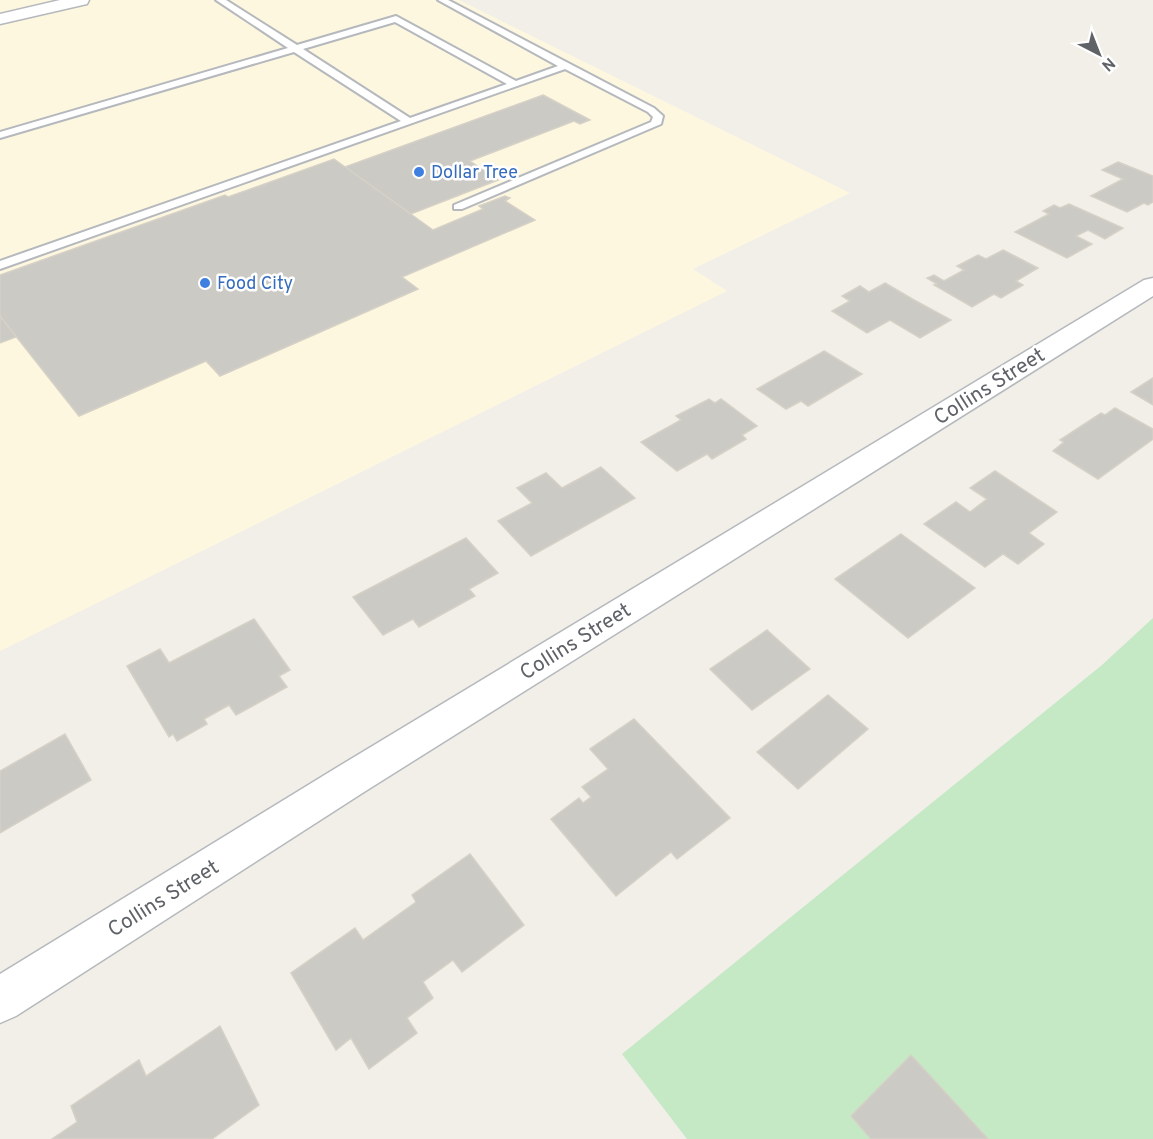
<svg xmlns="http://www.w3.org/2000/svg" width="1153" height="1139" font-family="Overpass,sans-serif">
<rect width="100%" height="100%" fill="#f1efe8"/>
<polygon fill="#fef7e0" points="0,0 459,0 850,193 693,269 727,291 0,651"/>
<polygon fill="#c5e8c5" points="1153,618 1153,1139 687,1139 622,1054 1102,665"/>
<g fill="#cccac5" stroke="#d6d1c6" stroke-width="1.5">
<polygon points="543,95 590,120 580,124 574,121 470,161 498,180 411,214 345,167"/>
<polygon points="334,159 433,230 483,209 479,206 505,196 510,198 505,201 535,220 402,277 418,289 220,376 206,361 79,416 0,316 0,275 225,195 228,197"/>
<polygon points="1118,162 1153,176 1153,202 1148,205 1144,203 1127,212 1091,196 1123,179 1102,170"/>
<polygon points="1069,204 1123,228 1105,239 1088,230 1076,236 1092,244 1067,258 1015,232 1049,214 1043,211 1054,205 1060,208"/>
<polygon points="1003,250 1038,268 1016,281 1023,285 1001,298 994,294 972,307 934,285 937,284 927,278 934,275 944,281 964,270 957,266 978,255 986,259"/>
<polygon points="885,283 914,300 951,320 920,338 890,320 867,333 832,311 850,301 842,296 860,286 869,292"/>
<polygon points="0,316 16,337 0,343"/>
<polygon points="824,351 862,374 808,406 801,401 786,409 757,389"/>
<polygon points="1153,378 1153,405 1131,392"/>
<polygon points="709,399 715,403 721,399 757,426 742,435 746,439 712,459 707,454 677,471 641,442 681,420 676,416"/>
<polygon points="1115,408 1153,429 1153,439 1098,479 1053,451 1064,442 1060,440 1101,413 1105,415"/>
<polygon points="601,467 635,498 531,556 498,521 532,503 517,488 546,473 562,488"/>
<polygon points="995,471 1057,512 1029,533 1044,544 1018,564 1003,554 985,567 924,524 956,502 970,512 987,499 970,488"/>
<polygon points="901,534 975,588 908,638 835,579"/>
<polygon points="466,538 498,573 469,589 475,596 419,627 413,619 383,635 353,597"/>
<polygon points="254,619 290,670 279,676 287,687 236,715 229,705 204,719 207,724 177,741 173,734 169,737 127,666 160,649 169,663"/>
<polygon points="767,630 810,669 752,710 710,669"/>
<polygon points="828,695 868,729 798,789 757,752"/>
<polygon points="634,719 730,818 677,859 671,852 616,896 551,819 579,798 583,803 591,797 582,787 608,769 590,749"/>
<polygon points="65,734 91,780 0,833 0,771"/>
<polygon points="470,854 524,925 462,972 453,960 423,982 433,998 407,1018 417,1033 369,1069 351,1038 336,1050 291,973 355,928 363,940 416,902 412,895"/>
<polygon points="220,1026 259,1105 212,1139 52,1139 77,1122 71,1106 139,1060 146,1076"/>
<polygon points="911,1055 988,1139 871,1139 851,1116"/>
</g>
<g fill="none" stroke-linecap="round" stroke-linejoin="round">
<defs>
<path id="service" d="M 216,0 L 226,0 L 297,45 L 396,16 L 516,81 L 558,66 L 438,0 L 448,0 L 654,108 L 663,116 L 661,124 L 462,209 L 454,209 L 454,205 L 651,122 L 653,117 L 648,112 L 565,69 L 0,269 L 0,261 L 401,121 L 294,52 L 0,138 L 0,132 L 288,48 ZM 395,22 L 507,84 L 410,118 L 303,49 Z"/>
<g id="minor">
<polygon points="60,0 89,0 87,4 0,24 0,14"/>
<polygon points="1153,278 1153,296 364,792 16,1016 0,1023 0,974 336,768 1144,280"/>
</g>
</defs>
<use href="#service" stroke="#b5b8bc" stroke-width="4"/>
<use href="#minor" stroke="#b5b8bc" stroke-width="3"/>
<use href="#service" fill="#fff" fill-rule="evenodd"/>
<use href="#minor" fill="#fff" fill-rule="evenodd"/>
</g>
<g fill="#3f7fe0" stroke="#fff" stroke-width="2">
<circle cx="419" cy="172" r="6"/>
<circle cx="205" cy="283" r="6"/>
</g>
<g text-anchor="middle" stroke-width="5" stroke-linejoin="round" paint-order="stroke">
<g font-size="18" fill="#366cbe" stroke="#fff" text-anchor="start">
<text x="431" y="178">Dollar Tree</text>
<text x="217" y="289">Food City</text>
</g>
<g font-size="21" fill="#5f6368" stroke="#fff">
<text transform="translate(989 386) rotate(-32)" y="7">Collins Street</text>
<text transform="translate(575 641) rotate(-32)" y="7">Collins Street</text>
<text transform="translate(163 898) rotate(-32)" y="7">Collins Street</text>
</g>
</g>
<g transform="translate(1099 54) rotate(138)" stroke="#ffffff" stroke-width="4.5" paint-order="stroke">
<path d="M0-4.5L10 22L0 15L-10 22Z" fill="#5f6368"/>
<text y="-9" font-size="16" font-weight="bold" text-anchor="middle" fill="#5f6368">N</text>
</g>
</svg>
